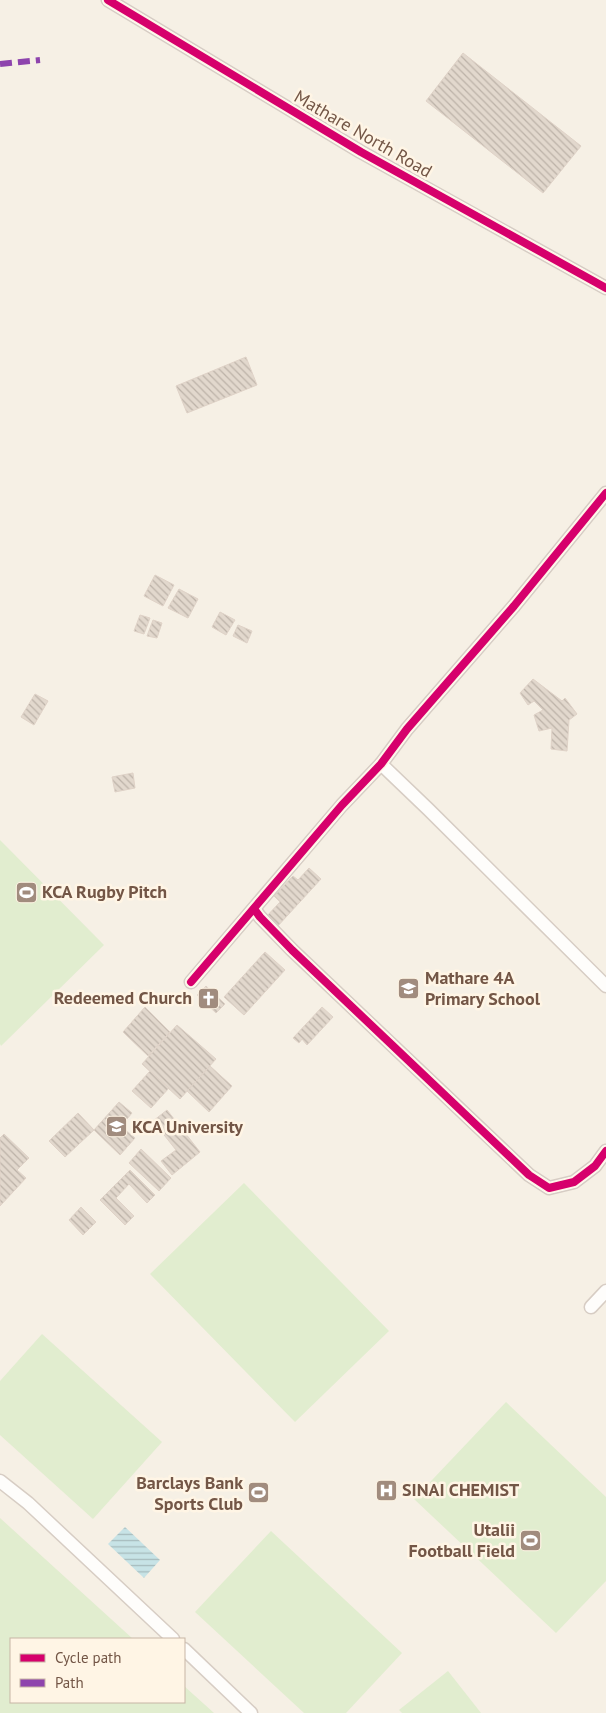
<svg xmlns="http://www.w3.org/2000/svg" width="606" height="1713" font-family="'PT Sans',sans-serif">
<defs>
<pattern id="water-rules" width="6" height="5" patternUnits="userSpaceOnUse" patternTransform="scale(1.25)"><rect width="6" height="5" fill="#c7e3e6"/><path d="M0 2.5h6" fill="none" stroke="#a6bbbc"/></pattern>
<pattern id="building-back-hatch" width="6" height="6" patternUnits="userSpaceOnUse" patternTransform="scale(1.25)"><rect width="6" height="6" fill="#e2d8cd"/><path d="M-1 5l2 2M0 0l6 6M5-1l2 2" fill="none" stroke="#bcb2a8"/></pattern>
</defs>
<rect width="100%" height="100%" fill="#f6f0e5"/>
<g fill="#e1edcf">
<polygon points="0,840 104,945 1,1046 0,1044"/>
<polygon points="244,1183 389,1331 295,1422 150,1274"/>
<polygon points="42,1334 162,1442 93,1519 0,1435 0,1381"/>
<polygon points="506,1402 606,1497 606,1581 556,1633 414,1499"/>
<polygon points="0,1518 133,1639 11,1639 11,1702 184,1702 184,1686 214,1713 0,1713"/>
<polygon points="271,1531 402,1653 346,1713 304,1713 195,1612"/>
<polygon points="448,1671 481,1713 402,1713 399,1710"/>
</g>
<polygon fill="url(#water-rules)" points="125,1527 160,1560 144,1578 108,1544"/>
<g fill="url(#building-back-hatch)" stroke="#dfd2c7">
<polygon points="463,53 581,146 543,193 426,101"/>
<polygon points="246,357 257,385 187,413 176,386"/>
<polygon points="155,575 174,585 163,606 144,596"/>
<polygon points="179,589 198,599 188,618 168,608"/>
<polygon points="220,612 235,620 226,635 212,627"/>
<polygon points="140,615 150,618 144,634 134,631"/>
<polygon points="153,620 162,623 157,638 147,636"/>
<polygon points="238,625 252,631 247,643 233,636"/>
<polygon points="533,679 562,701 565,698 577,714 569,720 567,751 551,749 552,728 539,731 534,715 543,710 534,701 528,705 520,693"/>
<polygon points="35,694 48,701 34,725 21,717"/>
<polygon points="133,773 135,788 115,792 112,777"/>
<polygon points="309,868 321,879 276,928 265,918 280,902 274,896 293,876 298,880"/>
<polygon points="265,952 285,970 244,1015 224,997"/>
<polygon points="206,986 225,1004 216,1013 197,995"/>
<polygon points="145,1007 170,1032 148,1056 123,1032"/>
<polygon points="322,1007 333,1017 307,1045 302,1039 299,1043 293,1038"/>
<polygon points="177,1025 216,1059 180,1099 142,1064"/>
<polygon points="210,1066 232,1086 209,1112 187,1091"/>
<polygon points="150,1071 169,1088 151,1108 132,1091"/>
<polygon points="119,1102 132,1113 121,1126 135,1138 120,1155 94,1130"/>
<polygon points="167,1110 200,1152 172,1175 161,1161 176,1150 153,1121"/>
<polygon points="78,1113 94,1130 65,1157 49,1141"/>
<polygon points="4,1134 29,1158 17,1170 26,1178 0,1206 0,1138"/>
<polygon points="141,1149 171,1178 159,1191 129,1163"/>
<polygon points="130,1170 155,1195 147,1203 129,1184 116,1198 134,1216 125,1225 100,1200"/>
<polygon points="81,1207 96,1222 83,1235 69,1220"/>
</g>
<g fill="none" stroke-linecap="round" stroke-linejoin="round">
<defs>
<g id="street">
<polyline points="108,0 361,152 606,288"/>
<polyline points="381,764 428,809 606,986"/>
<polyline points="254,909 260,917 292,950 529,1175 549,1188 574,1182 595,1166 606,1151"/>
<polyline points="191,982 342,805 381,764 407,729 514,606 606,493"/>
<polyline points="591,1307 606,1291"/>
<polyline points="0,1481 28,1503 173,1639"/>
<polyline points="184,1649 251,1713"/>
</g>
</defs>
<use href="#street" stroke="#d7cdc4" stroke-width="15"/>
<use href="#street" stroke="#fefdfb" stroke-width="12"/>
<polyline stroke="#8e44ad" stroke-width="6" stroke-dasharray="12 6" stroke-linecap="butt" points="0,64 40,60"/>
<defs>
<g id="cycleway">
<polyline points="108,0 361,152 606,288"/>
<polyline points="254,909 260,917 292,950 529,1175 549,1188 574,1182 595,1166 606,1151"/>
<polyline points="191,982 342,805 381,764 407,729 514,606 606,493"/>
</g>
</defs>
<use href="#cycleway" stroke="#fff5e5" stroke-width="11"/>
<use href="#cycleway" stroke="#d6006c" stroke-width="8"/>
</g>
<defs>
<symbol id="stadium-square" viewBox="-11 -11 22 22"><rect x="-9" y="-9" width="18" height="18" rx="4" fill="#a18c7e" stroke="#fff5e5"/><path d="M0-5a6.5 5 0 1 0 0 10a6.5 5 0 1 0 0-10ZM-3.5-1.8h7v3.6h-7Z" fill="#fff"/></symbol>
<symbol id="school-square" viewBox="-11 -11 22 22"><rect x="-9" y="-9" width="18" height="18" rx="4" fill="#a18c7e" stroke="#fff5e5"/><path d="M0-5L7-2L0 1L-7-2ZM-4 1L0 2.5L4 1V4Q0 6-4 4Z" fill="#fff"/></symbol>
<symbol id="church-square" viewBox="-11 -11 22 22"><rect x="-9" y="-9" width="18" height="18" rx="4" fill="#a18c7e" stroke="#fff5e5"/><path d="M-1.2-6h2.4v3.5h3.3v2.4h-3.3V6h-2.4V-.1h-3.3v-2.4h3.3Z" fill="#fff"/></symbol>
<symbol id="university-square" viewBox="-11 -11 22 22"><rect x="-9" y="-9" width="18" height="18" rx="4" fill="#a18c7e" stroke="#fff5e5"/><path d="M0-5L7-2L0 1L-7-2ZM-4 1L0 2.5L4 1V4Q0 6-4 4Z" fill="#fff"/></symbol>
<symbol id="hospital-square" viewBox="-11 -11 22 22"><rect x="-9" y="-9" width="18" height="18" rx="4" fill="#a18c7e" stroke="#fff5e5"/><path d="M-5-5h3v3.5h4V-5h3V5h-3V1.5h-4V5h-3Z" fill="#fff"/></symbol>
</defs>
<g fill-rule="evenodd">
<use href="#stadium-square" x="14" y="880" width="25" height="25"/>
<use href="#school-square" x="396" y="976" width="25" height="25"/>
<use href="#church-square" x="196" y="986" width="25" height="25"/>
<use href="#university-square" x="104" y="1114" width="25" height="25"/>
<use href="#hospital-square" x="374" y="1478" width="25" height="25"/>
<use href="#stadium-square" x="246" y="1480" width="25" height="25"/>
<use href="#stadium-square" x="518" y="1528" width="25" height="25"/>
</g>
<g text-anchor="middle" stroke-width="5" stroke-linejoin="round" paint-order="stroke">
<g font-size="18" fill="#735646" stroke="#fff5e5">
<text transform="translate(363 134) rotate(30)" y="6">Mathare North Road</text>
</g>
<g font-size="18" font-weight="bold" fill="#735646" stroke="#fff5e5" text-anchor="start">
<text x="42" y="898">KCA Rugby Pitch</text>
<text x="425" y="984">Mathare 4A<tspan x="425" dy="21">Primary School</tspan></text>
<text x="192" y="1004" text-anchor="end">Redeemed Church</text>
<text x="132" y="1133">KCA University</text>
<text x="243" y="1489" text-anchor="end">Barclays Bank<tspan x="243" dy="21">Sports Club</tspan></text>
<text x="402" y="1496">SINAI CHEMIST</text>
<text x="515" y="1536" text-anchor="end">Utalii<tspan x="515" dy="21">Football Field</tspan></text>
</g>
</g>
<rect x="10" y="1638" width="175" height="65" fill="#fff5e5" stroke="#c7b5a5"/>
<rect x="20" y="1654" width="25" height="8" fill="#d6006c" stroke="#c7b5a5"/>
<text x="55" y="1663" font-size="15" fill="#735646">Cycle path</text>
<rect x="20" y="1679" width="25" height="8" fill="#8e44ad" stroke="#c7b5a5"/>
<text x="55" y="1688" font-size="15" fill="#735646">Path</text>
</svg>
